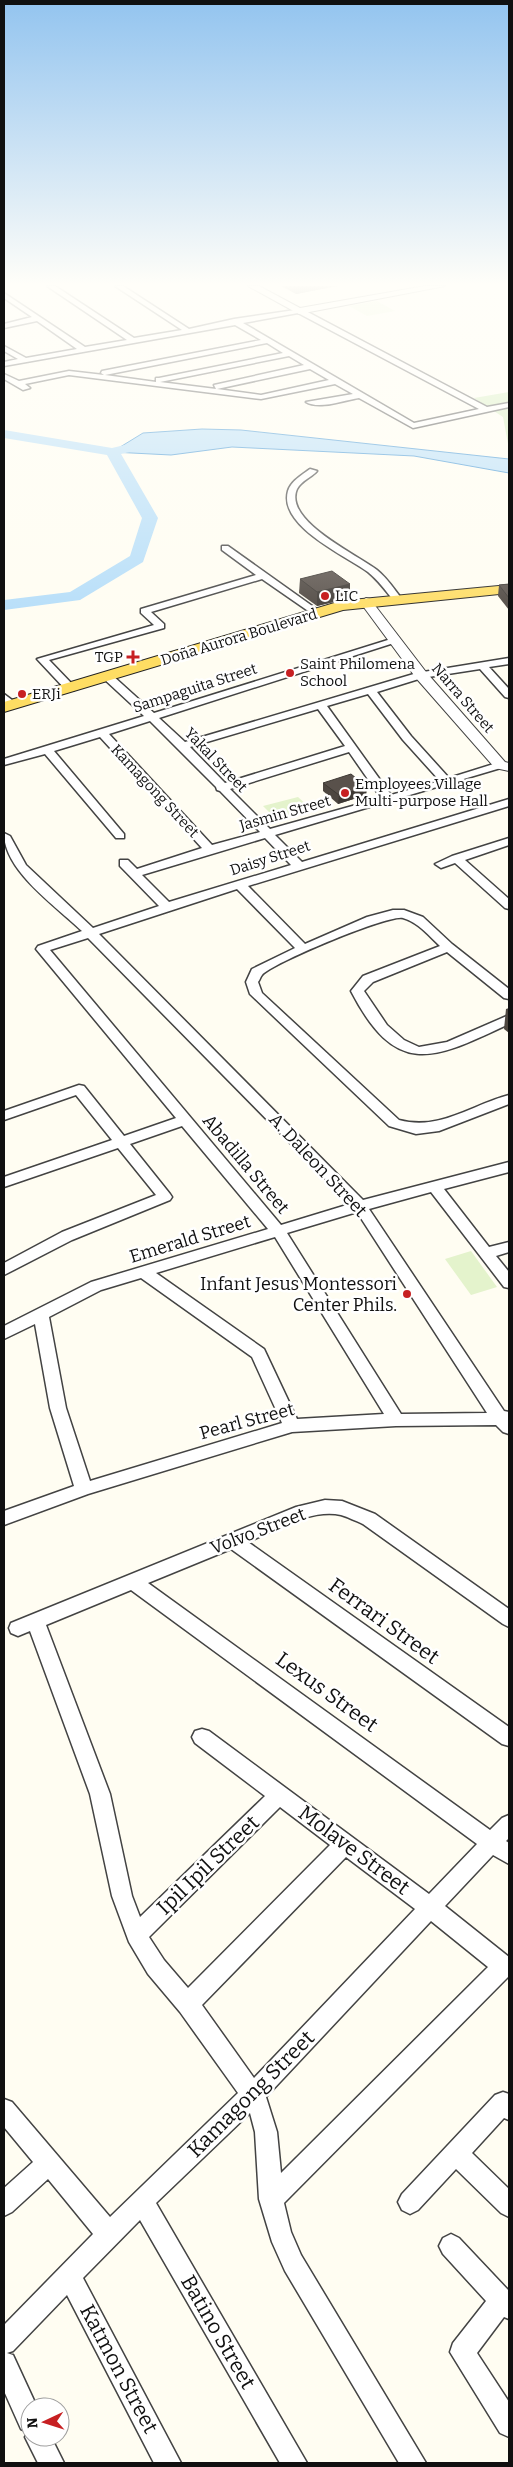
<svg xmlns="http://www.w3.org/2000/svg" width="513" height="2467" font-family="Bitter,serif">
<rect width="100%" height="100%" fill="#fffdf2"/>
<polygon fill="#d2ecb9" points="509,392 509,449 503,417 474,398"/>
<g fill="#e4f3cc">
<polygon points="377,301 395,311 367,316 349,306"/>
<polygon points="298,797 311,809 276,819 263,806"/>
<polygon points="471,1251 497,1287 471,1295 445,1259"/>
</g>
<polygon fill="#b4ddf9" stroke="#3890d4" points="202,429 241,430 509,459 509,473 414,456 232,447 171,455 112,452 143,433"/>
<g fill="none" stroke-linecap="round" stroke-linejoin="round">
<polygon fill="#b4ddf9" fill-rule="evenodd" points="4,430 112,448 146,440 151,441 153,444 151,447 121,454 158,518 143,562 80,600 4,610 4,600 70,592 130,556 142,518 107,455 4,438"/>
<defs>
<g id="minor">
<path d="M 47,286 L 55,286 L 134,338 L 182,330 L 115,286 L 123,286 L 189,329 L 234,319 L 302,309 L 487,407 L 509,403 L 509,407 L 413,428 L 359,398 C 345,400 319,410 306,402 L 353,394 L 335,384 L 261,399 L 69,375 L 25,384 L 30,388 L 23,390 L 4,379 L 4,374 L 19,381 L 69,371 L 104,375 L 101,373 L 102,371 L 261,340 L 235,325 L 4,366 L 4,362 L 18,359 L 4,351 L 4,346 L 26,358 L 77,349 L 37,321 L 4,328 L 4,324 L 32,317 L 4,298 L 4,293 L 85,347 L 127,340 ZM 298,313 L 479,409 L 414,423 L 243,323 ZM 267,343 L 283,353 L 159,378 L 156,378 L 156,382 L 105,375 ZM 289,356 L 304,365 L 214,385 L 216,389 L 160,382 ZM 310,369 L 329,380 L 261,395 L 217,389 Z"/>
<path d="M 310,469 L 317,471 C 312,477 301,481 297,489 C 283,521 358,555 377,570 C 387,578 394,589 402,599 L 400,601 L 394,601 C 386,591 378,580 368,572 C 346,556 278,526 288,491 C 291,481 302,475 310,469 Z"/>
<polygon points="222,546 228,546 322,613 314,615 262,579 151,612 164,624 164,628 49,660 74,686 74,690 66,690 37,659 154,625 141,613 141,609 256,575 222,550"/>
<path d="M 391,639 L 400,641 L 159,718 L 185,742 L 417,673 L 509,658 L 509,664 L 489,667 L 509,689 L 509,698 L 505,697 L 480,669 L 422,678 L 377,692 L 411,736 L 449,778 L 500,762 L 505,765 L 504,767 L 275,835 L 302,862 L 509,799 L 509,806 L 248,886 L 305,944 L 367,917 L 393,910 L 404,910 L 423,917 L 452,944 L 509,989 L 509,999 L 504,998 L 447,952 L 373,982 L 364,991 L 387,1025 L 404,1040 L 419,1047 L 447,1042 L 509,1015 L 509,1024 C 434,1059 397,1080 351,991 L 363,976 L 440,946 C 429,936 418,922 403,918 C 389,914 272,963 262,975 C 260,977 260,980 258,982 L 262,993 L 399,1120 C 440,1131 471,1105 509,1095 L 509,1104 L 439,1131 L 416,1134 L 389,1126 L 250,994 L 246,982 L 252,969 L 295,948 L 237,889 L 99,934 L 363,1200 L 509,1162 L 509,1172 L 444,1189 L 489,1247 L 509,1242 L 509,1252 L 496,1256 L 509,1272 L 509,1288 L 504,1287 L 431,1192 L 369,1209 L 504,1411 L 509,1412 L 509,1434 L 503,1432 L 496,1425 L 396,1426 L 292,1432 L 88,1494 L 4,1525 L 4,1511 L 74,1486 L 50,1408 L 35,1324 L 4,1339 L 4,1326 L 91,1282 L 268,1229 L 182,1126 L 130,1144 L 170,1194 L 172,1197 L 170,1200 L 72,1240 L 4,1275 L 4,1263 L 62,1232 L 156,1195 L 118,1148 L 4,1187 L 4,1177 L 112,1140 L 76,1095 L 4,1120 L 4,1111 L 79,1085 L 84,1086 L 124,1136 L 176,1118 L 36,949 L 38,946 L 82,931 C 56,906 4,871 4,833 L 10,836 L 26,865 L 93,928 L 159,906 L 120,866 L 120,860 L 128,860 L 137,869 L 202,848 L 100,737 L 54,751 L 124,834 L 124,838 L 116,838 L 45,754 L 4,765 L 4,759 L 144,716 L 104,679 L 104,675 L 112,675 L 154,713 ZM 368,694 L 403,740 L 440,781 L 391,795 L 327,706 ZM 318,709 L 345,746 L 225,783 L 190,747 ZM 150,721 L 216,787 L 217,790 L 220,791 L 260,832 L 212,845 L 109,734 ZM 349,752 L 381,798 L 270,829 L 230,789 ZM 265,838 L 291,865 L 169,902 L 142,875 ZM 88,938 L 350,1204 L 281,1225 L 50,950 ZM 357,1212 L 487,1413 L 401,1414 L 287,1233 ZM 275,1237 L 384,1414 L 297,1419 L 264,1349 L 156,1273 ZM 141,1278 L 252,1357 L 282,1423 L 90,1481 L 66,1408 L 49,1317 L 101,1290 Z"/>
<polygon points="4,694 16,703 16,707 8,707 4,703"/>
<polygon points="509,838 509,845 465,860 509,899 509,909 505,908 455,863 441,868 435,864 452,856"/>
<path d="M 325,1500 L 342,1501 L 375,1514 L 509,1609 L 509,1627 L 503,1624 L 363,1524 C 356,1521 348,1517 341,1515 C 311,1508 274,1531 248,1542 L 509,1727 L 509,1746 L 502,1744 L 231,1549 L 148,1583 L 490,1830 L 502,1818 L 509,1815 L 509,1838 L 506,1841 L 509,1843 L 509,1864 L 493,1855 L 445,1906 L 509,1957 L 509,1976 L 284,2203 L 291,2232 L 301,2255 L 426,2463 L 399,2463 L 285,2271 L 272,2242 L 259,2199 L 255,2132 L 250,2113 L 156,2203 L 307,2463 L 280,2463 L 140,2220 L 83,2278 L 181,2463 L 154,2463 L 67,2295 L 13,2351 L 7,2353 L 13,2355 L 37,2407 L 30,2407 L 30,2437 L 51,2437 L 64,2463 L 38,2463 L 25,2437 L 28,2432 L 21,2429 L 4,2391 L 4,2325 L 93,2234 L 48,2179 L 12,2212 L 4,2216 L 4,2188 L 33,2162 L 4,2127 L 4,2099 L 12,2102 L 110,2217 L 238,2093 L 180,2012 L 148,1974 L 129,1942 L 112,1896 L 90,1794 L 30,1631 L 18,1636 L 11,1633 L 9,1628 L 11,1623 L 296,1507 ZM 131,1590 L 477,1844 L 429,1894 L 209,1731 L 202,1729 L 195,1731 L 192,1737 L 195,1743 L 265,1796 L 140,1917 L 132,1896 L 110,1794 L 46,1625 ZM 280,1807 L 330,1845 L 188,1988 L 164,1960 L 149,1937 ZM 346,1857 L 415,1909 L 254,2078 L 202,2005 ZM 431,1921 L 488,1967 L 281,2173 L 277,2132 L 266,2097 Z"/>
<polygon points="503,2092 509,2094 509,2120 504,2118 472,2153 509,2189 509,2217 501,2213 456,2169 418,2210 410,2214 402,2210 398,2202 402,2194 495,2095"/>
<polygon points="451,2234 459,2238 509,2291 509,2319 504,2317 477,2353 509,2402 509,2437 500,2433 450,2352 453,2343 486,2301 443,2254 439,2246 443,2238"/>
</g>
<g id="tertiary">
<polygon points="248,286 259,286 300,308 425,286 445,286 299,314"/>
<polygon points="366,598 370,599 426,672 505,762 509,763 509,771 495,768 416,678 360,602"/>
</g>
<polygon id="primary" points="509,585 509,593 343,610 4,712 4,702 341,601"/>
</defs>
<use href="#minor" stroke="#434343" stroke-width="3"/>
<use href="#tertiary" stroke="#434343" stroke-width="2"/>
<use href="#primary" stroke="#212121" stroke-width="2"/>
<use href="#minor" fill="#fff" fill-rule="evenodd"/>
<use href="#tertiary" fill="#fff" fill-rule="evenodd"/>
<use href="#primary" fill="#fedd63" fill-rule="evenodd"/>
</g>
<g fill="#4d4640">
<polygon points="281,286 337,286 296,294"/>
<polygon points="300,579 350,584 350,598 317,606 299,593"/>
<polygon points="509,584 509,610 498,596 499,585"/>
<polygon points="323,783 367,787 366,795 338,804 323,791"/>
<polygon points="509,1008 509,1033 504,1029 506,1009"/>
</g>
<g fill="#3e3934">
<polygon points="296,286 337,286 296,294"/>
<polygon points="350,584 350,598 317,606 317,592"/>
<polygon points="367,787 366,795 338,804 339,795"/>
</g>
<g fill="#59514b" stroke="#3e3934">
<polygon points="332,571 350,584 317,592 300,579"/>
<polygon points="509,584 509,598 499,585"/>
<polygon points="351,774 367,787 339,795 323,783"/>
</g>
<linearGradient id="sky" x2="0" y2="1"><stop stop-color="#93c4ef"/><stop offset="0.45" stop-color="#fffef9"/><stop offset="1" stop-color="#fffef9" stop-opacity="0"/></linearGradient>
<rect width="513" height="632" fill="url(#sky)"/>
<g fill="#c72022" stroke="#fff" stroke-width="2">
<circle cx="325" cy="596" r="5"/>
<path d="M130.5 649.5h5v5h5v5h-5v5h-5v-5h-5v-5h5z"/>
<circle cx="290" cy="673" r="5"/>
<circle cx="22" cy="694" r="5"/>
<circle cx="345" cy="793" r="5"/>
<circle cx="407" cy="1294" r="5"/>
</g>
<g text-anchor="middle" stroke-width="5" stroke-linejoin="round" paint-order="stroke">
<g font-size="15" fill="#101010" stroke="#fff" text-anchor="start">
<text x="335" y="601">LIC</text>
<text x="123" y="662" text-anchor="end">TGP</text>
<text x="300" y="669">Saint Philomena<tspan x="300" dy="17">School</tspan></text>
<text x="32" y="699">ERJi</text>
<text x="355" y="789">Employees Village<tspan x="355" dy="17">Multi-purpose Hall</tspan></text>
</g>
<g font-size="15" fill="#101010" stroke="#fff">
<text transform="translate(239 637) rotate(-17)" y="5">Doña Aurora Boulevard</text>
<text transform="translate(195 688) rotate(-18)" y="5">Sampaguita Street</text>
<text transform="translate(463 698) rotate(49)" y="5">Narra Street</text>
<text transform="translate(216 760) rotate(46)" y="5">Yakal Street</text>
<text transform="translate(155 791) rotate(47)" y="5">Kamagong Street</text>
<text transform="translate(285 813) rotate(-16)" y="5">Jasmin Street</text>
<text transform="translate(270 858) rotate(-18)" y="5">Daisy Street</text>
</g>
<g font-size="18" fill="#101010" stroke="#fff">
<text transform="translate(246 1164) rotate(50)" y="6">Abadilla Street</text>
<text transform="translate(318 1165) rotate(47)" y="6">A. Daleon Street</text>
<text transform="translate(190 1239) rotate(-17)" y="6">Emerald Street</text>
<text transform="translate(247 1421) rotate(-15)" y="6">Pearl Street</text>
<text transform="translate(258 1531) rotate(-21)" y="6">Volvo Street</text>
</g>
<g font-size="18" fill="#101010" stroke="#fff" text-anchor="end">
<text x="397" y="1290">Infant Jesus Montessori<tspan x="397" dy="21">Center Phils.</tspan></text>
</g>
<g font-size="21" fill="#101010" stroke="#fff">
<text transform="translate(384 1621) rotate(36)" y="7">Ferrari Street</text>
<text transform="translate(327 1692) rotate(36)" y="7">Lexus Street</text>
<text transform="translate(354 1850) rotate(37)" y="7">Molave Street</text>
<text transform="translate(208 1865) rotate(-44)" y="7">Ipil Ipil Street</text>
<text transform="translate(251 2094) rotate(-45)" y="7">Kamagong Street</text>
<text transform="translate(218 2332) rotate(60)" y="7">Batino Street</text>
<text transform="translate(119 2369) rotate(62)" y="7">Katmon Street</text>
</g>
</g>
<rect width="513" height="2467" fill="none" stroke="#101010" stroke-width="10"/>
<g transform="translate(45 2422) rotate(266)"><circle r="24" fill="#ffffff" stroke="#9f9f9f"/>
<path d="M0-4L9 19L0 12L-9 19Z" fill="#c72022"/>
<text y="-8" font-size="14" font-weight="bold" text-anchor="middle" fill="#101010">N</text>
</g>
</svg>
